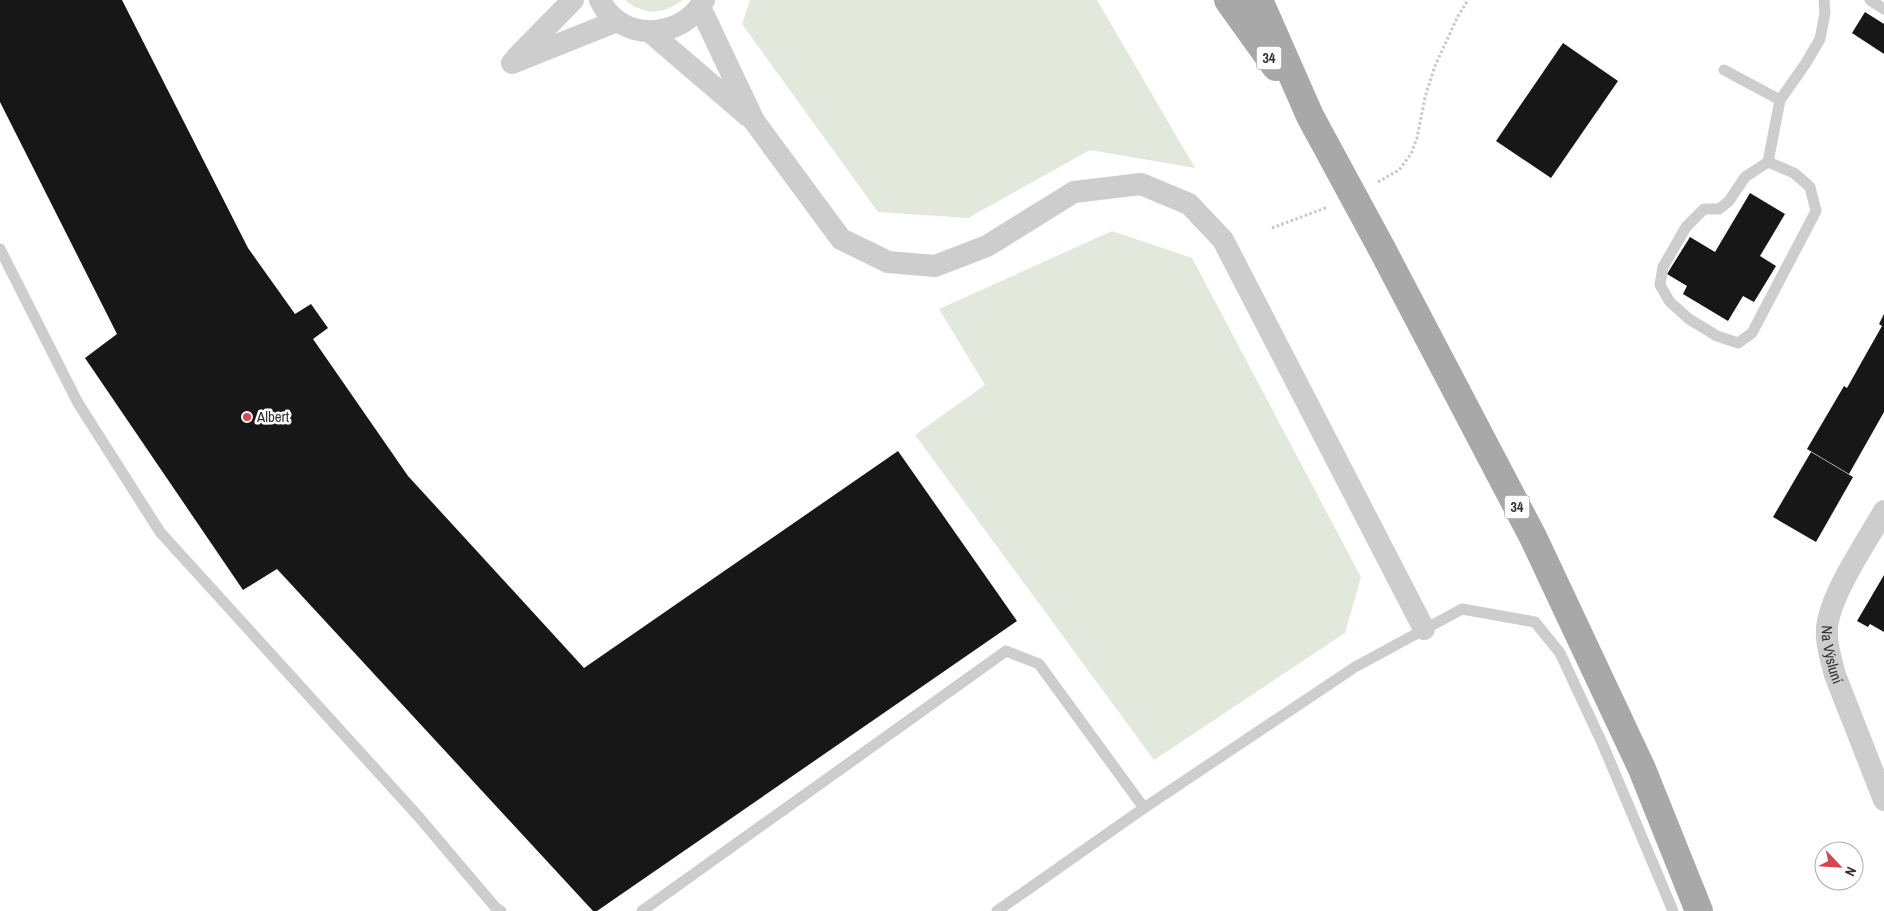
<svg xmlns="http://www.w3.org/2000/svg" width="1884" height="911" font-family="'Archivo Narrow',sans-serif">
<rect width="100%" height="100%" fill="#fff"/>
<g fill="#e3e8dd">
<path d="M 625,0 L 683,0 C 663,14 646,17 625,0 Z"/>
<polygon points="750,0 1097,0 1195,168 1090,150 968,218 878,212 742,24"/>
<polygon points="1112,231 1192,258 1361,577 1345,633 1154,760 915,435 985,385 939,309"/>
</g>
<g fill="#171717">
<polygon points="0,0 122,0 248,248 295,314 311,304 328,328 313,339 408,476 584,668 898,451 1017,621 597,911 593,911 277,569 243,590 85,358 117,334 0,102"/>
<polygon points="1865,12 1884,24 1884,54 1852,33"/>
<polygon points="1563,43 1618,81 1551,178 1496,141"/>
<polygon points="1750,193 1785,214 1760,256 1776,266 1754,302 1743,296 1728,321 1683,294 1687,286 1667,274 1690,237 1715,252"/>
<polygon points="1884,314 1884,412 1849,474 1807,449 1844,386 1847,388 1865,356 1882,326 1879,324"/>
<polygon points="1811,452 1853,477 1816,542 1773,517"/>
<polygon points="1884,575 1884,632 1870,624 1868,627 1857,621"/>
</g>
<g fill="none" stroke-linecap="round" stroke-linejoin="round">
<g stroke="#c7c7c7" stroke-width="3" stroke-dasharray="2.5 2.5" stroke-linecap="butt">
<polyline points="1378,182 1399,170 1411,154 1417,138 1425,97 1435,66 1458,16 1468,0"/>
<polyline points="1272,228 1328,207"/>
</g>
<g stroke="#cdcdcd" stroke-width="11">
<polyline points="1870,0 1884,9"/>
<polyline points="1724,70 1780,100"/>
<polyline points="1768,162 1794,173 1810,187 1816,211 1752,333 1738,343 1717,336 1689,319 1670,302 1660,285 1663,267 1686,227 1704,209 1719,209 1729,201 1745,177 1768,162 1780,100 1806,63 1820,39 1825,13 1824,0"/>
<polyline points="0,249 78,403 160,532 418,816 496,908 501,911"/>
<polyline points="642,911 1006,651 1039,664 1144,808"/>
<polyline points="997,911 1144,808 1355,667 1462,609 1535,622 1560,653 1603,745 1673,911"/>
</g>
<g stroke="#cdcdcd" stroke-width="22">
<path d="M 600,0 C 620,43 683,40 704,0"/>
<polyline points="700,7 754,121 841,239 888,262 935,266 987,246 1074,192 1141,184 1189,204 1223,240 1424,629"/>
<polyline points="650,32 748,116"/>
<polyline points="517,57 573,0"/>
<polyline points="512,63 617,21"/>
<path id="s1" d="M 1884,511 C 1867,541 1834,589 1828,621 C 1824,638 1831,659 1835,675 L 1884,800"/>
</g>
<g stroke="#a8a8a8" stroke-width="28">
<polyline points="1228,0 1276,67"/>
<polyline points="1259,0 1310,116 1382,249 1533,537 1642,769 1699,911"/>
</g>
</g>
<circle fill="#d14851" stroke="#fff" stroke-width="2" cx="247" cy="417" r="5"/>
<g text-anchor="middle" stroke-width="5" stroke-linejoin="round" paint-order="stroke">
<g fill="#fff" stroke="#6e6e6e" stroke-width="1">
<rect x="1256.5" y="46.5" width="25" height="23" rx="4"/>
<rect x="1504.5" y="495.5" width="25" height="23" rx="4"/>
</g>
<g font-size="14" font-weight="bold" fill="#303030">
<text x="1269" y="63">34</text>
<text x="1517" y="512">34</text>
</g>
<g font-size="15" fill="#303030" stroke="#fff" text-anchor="start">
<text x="257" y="422">Albert</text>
</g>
<g font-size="15" fill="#303030" stroke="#fff">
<text dy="5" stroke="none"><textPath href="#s1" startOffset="158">Na Výsluní</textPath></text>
</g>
</g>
<g transform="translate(1839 866) rotate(115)"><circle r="24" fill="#ffffff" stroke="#acacac"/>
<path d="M0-4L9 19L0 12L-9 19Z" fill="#d14851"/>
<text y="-8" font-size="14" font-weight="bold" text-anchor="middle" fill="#303030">N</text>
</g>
</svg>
